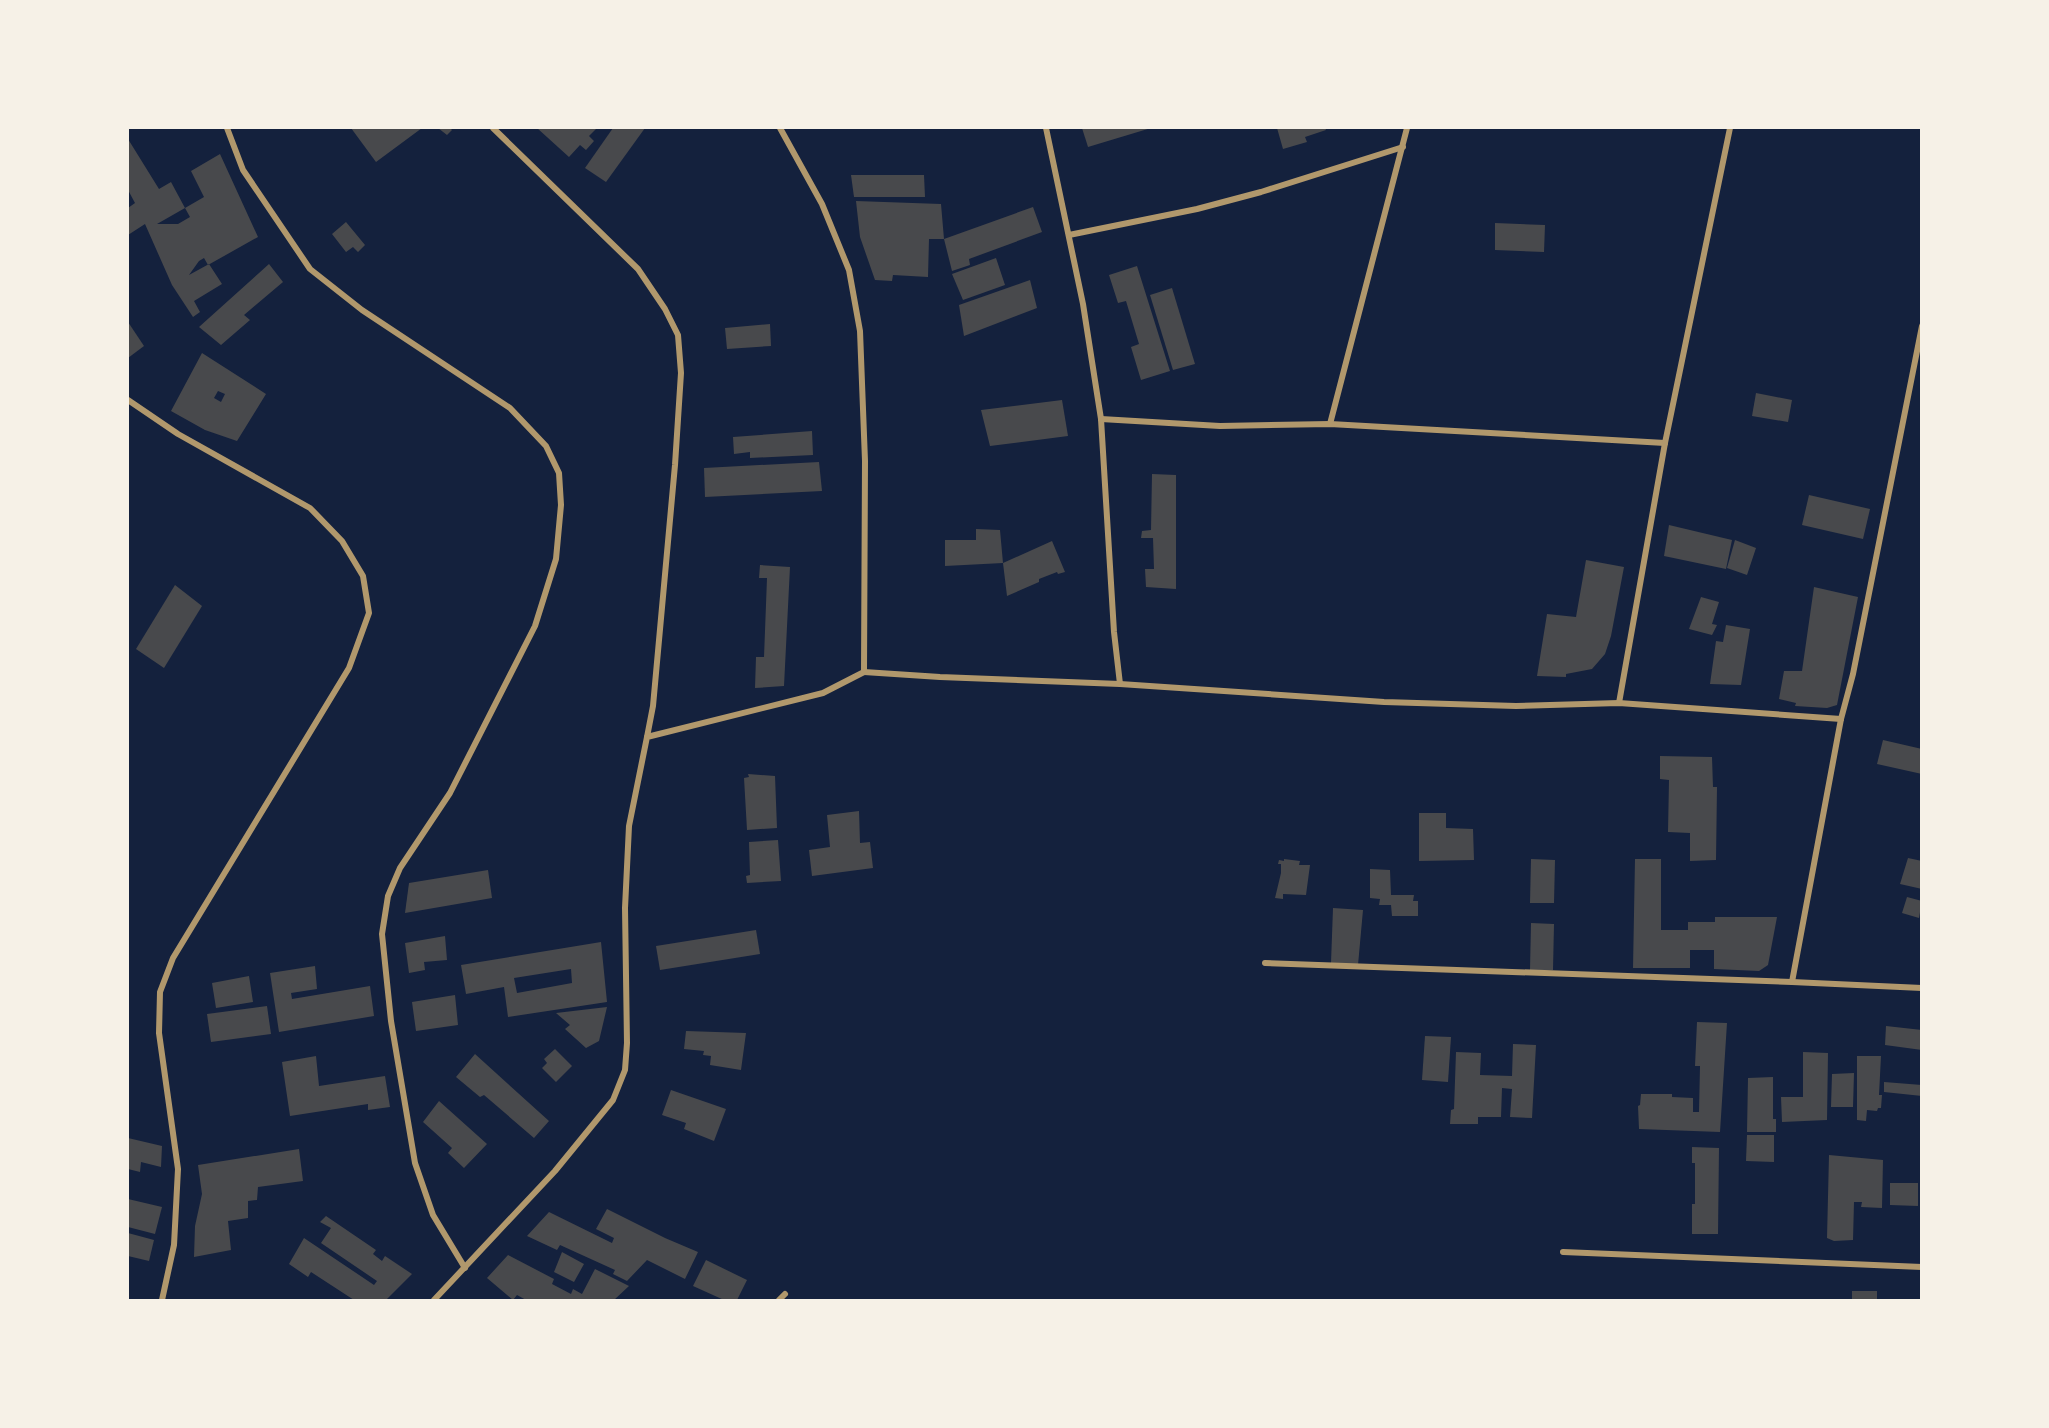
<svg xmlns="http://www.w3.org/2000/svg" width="2049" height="1428" font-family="'Alegreya Sans',sans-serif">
<rect width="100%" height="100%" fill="#14213d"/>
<g fill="#48494c" fill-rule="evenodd">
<polygon points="351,128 422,128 376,162"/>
<polygon points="438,128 450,128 452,130 447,135"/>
<polygon points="537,128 597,128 589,136 594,141 586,150 580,145 569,157"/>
<polygon points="613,128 645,128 606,182 585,168"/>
<polygon points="1082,128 1151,128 1088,147"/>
<polygon points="1277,128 1325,128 1326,130 1305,137 1307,142 1283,149"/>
<polygon points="128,139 159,189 171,182 185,208 157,224 178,224 190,217 185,208 204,197 191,171 220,154 258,237 208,265 204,258 199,261 189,275 209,264 222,284 194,301 200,312 193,317 172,285 145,224 128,235 128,208 135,203 128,190"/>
<polygon points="851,175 924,175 925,197 854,197"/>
<polygon points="856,201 941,204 944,239 929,239 928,277 893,275 892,281 875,280 860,237"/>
<polygon points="1033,207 1042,232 969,259 970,265 952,271 944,239"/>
<polygon points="346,222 365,245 358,252 353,247 346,252 332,234"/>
<polygon points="1495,223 1545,225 1544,252 1495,250"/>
<polygon points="996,258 1005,285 963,300 952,274"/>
<polygon points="269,264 283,282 244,315 250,320 221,345 199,327"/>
<polygon points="1137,266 1170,371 1141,380 1131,347 1139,344 1126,301 1118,303 1109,275"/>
<polygon points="1030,280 1037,308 964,336 959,305"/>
<polygon points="1172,288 1195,364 1173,370 1150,295"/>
<polygon points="128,322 144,346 128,358"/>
<polygon points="770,324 771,346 727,349 725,328"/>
<path d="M 202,353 L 266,394 L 237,441 L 205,430 L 171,411 ZM 218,391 L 225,394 L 221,402 L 214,398 Z"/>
<polygon points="1756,393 1792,400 1788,422 1752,416"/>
<polygon points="1062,400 1068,436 990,446 981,410"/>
<polygon points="812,431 813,455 750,458 750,452 734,454 733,437"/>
<polygon points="819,462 822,491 705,497 704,468"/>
<polygon points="1152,474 1176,475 1176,589 1146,587 1145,569 1154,569 1153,538 1141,538 1142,531 1151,530"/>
<polygon points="1809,495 1870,509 1863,539 1802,525"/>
<polygon points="1669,525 1732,540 1726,569 1664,556"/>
<polygon points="976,529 1000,530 1003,563 945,566 945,540 976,540"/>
<polygon points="1735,540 1756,548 1747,575 1727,568"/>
<polygon points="1052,541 1065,572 1058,574 1057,572 1039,579 1039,582 1007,596 1003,563"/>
<polygon points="1586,560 1624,567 1611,636 1605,654 1592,669 1566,674 1566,677 1537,676 1547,614 1576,617"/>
<polygon points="760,565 790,567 784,686 755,688 756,657 764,657 767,578 759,578"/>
<polygon points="175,585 202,606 164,668 136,649"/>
<polygon points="1814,587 1858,597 1837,705 1827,708 1795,706 1796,703 1779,699 1784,671 1802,671"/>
<polygon points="1701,597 1719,602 1712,624 1717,625 1712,635 1689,629"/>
<polygon points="1726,625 1750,629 1741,685 1710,684 1716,641 1723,642"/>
<polygon points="1883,740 1922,749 1922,774 1877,764"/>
<polygon points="1660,756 1712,757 1713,787 1717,787 1716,860 1690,861 1690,833 1668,832 1669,780 1660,779"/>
<polygon points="748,774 775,776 777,828 747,830 744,778 749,777"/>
<polygon points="859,811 860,843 870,842 873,868 812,876 809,850 830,847 827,815"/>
<polygon points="1419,813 1446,813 1446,828 1473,829 1474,860 1419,861"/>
<polygon points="778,840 781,881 747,883 746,876 750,875 749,842"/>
<polygon points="1908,858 1922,861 1922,889 1900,884"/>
<polygon points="1284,859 1300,861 1299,865 1310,865 1306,895 1283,894 1283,899 1275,898 1281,873 1281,864 1278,864 1279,860 1284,861"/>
<polygon points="1531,859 1555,860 1554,903 1530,903"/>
<polygon points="1635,859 1661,859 1661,930 1688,930 1688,922 1715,922 1715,917 1777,917 1768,965 1759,971 1714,969 1714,950 1690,950 1690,968 1633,968"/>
<polygon points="1370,869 1390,870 1391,895 1414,895 1413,901 1418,901 1418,916 1392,916 1391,905 1379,905 1380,899 1370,898"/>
<polygon points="488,870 492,898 405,913 409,883"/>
<polygon points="1907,897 1922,901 1919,918 1902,913"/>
<polygon points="1333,908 1363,910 1358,965 1331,963"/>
<polygon points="1531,923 1554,924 1553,970 1530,970"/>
<polygon points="756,930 760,954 660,970 656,946"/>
<polygon points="445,936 447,960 424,962 425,970 409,973 405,943"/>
<path d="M 601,942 L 607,1002 L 508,1017 L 504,987 L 466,994 L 461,965 ZM 571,969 L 572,983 L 517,993 L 514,978 Z"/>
<polygon points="315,966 317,989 291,993 292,999 370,986 374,1016 279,1032 270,973"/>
<polygon points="249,976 253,1002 216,1008 212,983"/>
<polygon points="455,995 458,1025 416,1031 412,1002"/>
<polygon points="267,1006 271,1034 211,1042 207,1014"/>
<polygon points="607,1007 599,1041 586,1048 565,1029 570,1025 556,1013"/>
<polygon points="1697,1022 1727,1023 1720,1132 1639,1129 1638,1106 1640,1105 1641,1094 1672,1094 1672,1097 1693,1098 1693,1112 1699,1112 1700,1066 1695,1066"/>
<polygon points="1886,1026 1922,1030 1922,1050 1885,1045"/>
<polygon points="686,1031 746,1033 741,1070 710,1065 711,1056 703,1055 704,1051 684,1049"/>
<polygon points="1425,1036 1451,1037 1448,1082 1422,1080"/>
<polygon points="1513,1044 1536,1045 1532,1118 1510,1117 1512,1089 1502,1088 1501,1117 1478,1117 1478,1124 1450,1124 1451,1110 1454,1109 1456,1052 1481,1053 1480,1075 1512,1076"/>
<polygon points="555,1049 572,1066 556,1082 542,1068 547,1063 544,1059"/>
<polygon points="1803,1052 1828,1053 1827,1120 1782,1122 1781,1097 1803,1097"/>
<polygon points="475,1054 549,1121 534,1138 484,1095 480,1097 456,1077"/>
<polygon points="316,1056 319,1086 385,1076 390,1107 368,1110 368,1104 290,1116 282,1062"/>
<polygon points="1857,1056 1881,1056 1879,1095 1882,1095 1881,1108 1878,1108 1877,1111 1867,1110 1866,1121 1857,1120"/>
<polygon points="1854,1073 1853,1107 1831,1107 1832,1074"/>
<polygon points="1773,1077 1773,1119 1776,1119 1776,1132 1747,1132 1748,1078"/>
<polygon points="1884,1082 1922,1085 1922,1096 1884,1092"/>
<polygon points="671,1090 726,1109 714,1141 684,1129 686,1123 662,1115"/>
<polygon points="439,1101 487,1144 464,1168 448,1153 452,1148 423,1122"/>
<polygon points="1747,1135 1774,1135 1774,1162 1746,1161"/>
<polygon points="128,1138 162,1146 161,1167 141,1162 140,1172 128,1169"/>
<polygon points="1692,1147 1719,1148 1718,1234 1692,1234 1692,1204 1695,1204 1695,1163 1692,1163"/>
<polygon points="299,1149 303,1181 258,1187 257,1200 248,1201 248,1218 228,1221 231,1250 194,1257 195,1226 202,1194 198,1165"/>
<polygon points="1829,1155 1883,1160 1882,1208 1861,1207 1862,1202 1854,1202 1853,1240 1834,1241 1827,1238"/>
<polygon points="1890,1183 1918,1183 1918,1206 1890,1205"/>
<polygon points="128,1199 162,1207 155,1234 128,1227"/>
<polygon points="607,1209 665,1238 698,1252 685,1279 647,1260 627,1281 613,1274 615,1270 560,1245 557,1250 527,1236 549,1212 612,1243 614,1238 596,1229"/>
<polygon points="326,1216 376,1250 373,1254 382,1261 385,1256 412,1274 386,1300 354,1300 311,1272 308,1277 289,1264 304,1238 374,1285 377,1281 321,1243 331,1228 320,1222"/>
<polygon points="128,1233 154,1240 149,1261 128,1256"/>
<polygon points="562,1252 584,1264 574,1282 554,1272"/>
<polygon points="508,1255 554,1279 552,1284 571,1294 573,1289 582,1294 595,1269 629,1286 614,1300 526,1300 517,1295 513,1300 487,1278"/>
<polygon points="706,1260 747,1280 737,1300 724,1300 693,1286"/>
<rect x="1852" y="1291" width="25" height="9"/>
</g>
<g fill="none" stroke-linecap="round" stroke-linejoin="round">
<g stroke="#b1986c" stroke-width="6">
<polyline points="227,128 243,170 310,269 362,310 510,408 546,446 559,473 561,505 556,559 535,626 450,793 400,868 388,896 382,934 391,1021 415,1163 433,1215 465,1268"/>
<polyline points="493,128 638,269 665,309 678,335 681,373 675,465 653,706 647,737"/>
<polyline points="1046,128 1083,304 1101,419 1114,632 1120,684"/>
<polyline points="1069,235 1197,209 1261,192 1403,147"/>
<polyline points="128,400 178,434 310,508 342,541 363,576 369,613 349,668 173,958 160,992 159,1033 178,1169 174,1245 162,1300"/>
<polyline points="1101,419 1220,426 1330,424 1665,443"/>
<polyline points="1330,424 1407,128"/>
<polyline points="864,672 940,677 1120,684 1384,702 1516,706 1619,703 1841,719"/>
<polyline points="1619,703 1665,443 1730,128"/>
<polyline points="1265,963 1792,982 1922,988"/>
<polyline points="1792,982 1841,719 1853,674 1922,326"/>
<polyline points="1563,1252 1922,1267"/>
<polyline points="434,1300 555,1171 613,1100 625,1070 627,1043 625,908 629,826 647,737 823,693 864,672 865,461 860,331 849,270 822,204 780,128"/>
<polyline points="779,1300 785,1294"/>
</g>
</g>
<rect width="2049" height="1428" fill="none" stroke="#f6f1e7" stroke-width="258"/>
</svg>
